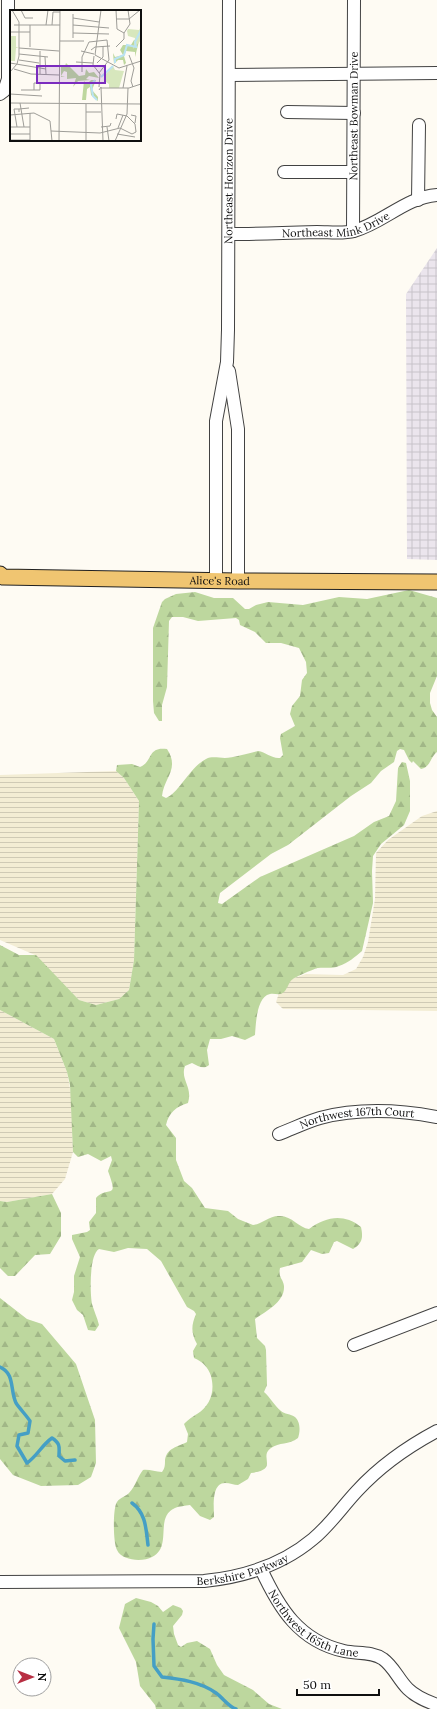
<svg xmlns="http://www.w3.org/2000/svg" width="437" height="1709" font-family="Lora,serif">
<defs>
<pattern id="industrial-grid" width="8" height="8" patternUnits="userSpaceOnUse"><rect width="8" height="8" fill="#ebe5ed"/><path d="M0 4h8M4 0v8" fill="none" stroke="#c8c3ca"/></pattern>
<pattern id="farmland-rules" width="6" height="5" patternUnits="userSpaceOnUse"><rect width="6" height="5" fill="#f3edd4"/><path d="M0 2.5h6" fill="none" stroke="#cfcab5"/></pattern>
<pattern id="forest-firs" width="22" height="20" patternUnits="userSpaceOnUse"><rect width="22" height="20" fill="#bdd79e"/><path d="M5 1l3.5 6h-7zM16 11l3.5 6h-7z" fill="#a1b787"/></pattern>
</defs>
<rect width="100%" height="100%" fill="#fefbf3"/>
<polygon fill="url(#industrial-grid)" points="437,248 437,560 407,559 406,294"/>
<g fill="url(#farmland-rules)">
<polygon points="116,771 124,778 139,801 134,960 129,990 119,999 96,1005 79,1000 35,955 0,940 0,775"/>
<polygon points="437,811 437,1011 283,1009 276,1002 279,993 285,981 306,974 343,975 356,969 363,957 368,942 375,899 376,853 388,840 422,816"/>
<polygon points="0,1010 54,1039 67,1072 71,1094 73,1152 65,1179 52,1194 7,1202 0,1201"/>
</g>
<g fill="url(#forest-firs)">
<path d="M 409,590 L 437,598 L 437,676 L 430,693 L 430,703 L 432,710 L 437,717 L 437,752 C 430,757 431,767 421,769 L 413,761 L 412,763 L 409,760 L 404,750 L 400,749 L 397,751 L 394,762 L 381,771 L 371,783 L 351,796 L 288,845 L 271,854 L 220,893 L 218,903 L 222,904 L 260,877 L 354,836 L 374,822 L 389,816 L 396,801 L 398,768 L 402,762 L 406,763 L 410,781 L 410,811 L 404,825 L 381,844 L 373,856 L 372,871 L 373,903 L 362,951 C 355,957 348,963 339,966 C 332,969 325,967 318,968 C 316,968 295,977 293,979 C 289,981 288,988 284,992 C 280,996 275,993 270,994 C 256,997 256,1025 255,1035 L 245,1040 L 232,1036 L 221,1039 L 210,1039 L 207,1050 L 209,1065 C 204,1070 198,1066 192,1063 L 185,1066 C 180,1080 193,1086 188,1103 C 176,1107 169,1112 166,1125 L 176,1138 L 176,1160 L 184,1181 L 192,1188 L 205,1208 L 228,1211 L 238,1219 L 253,1225 C 262,1224 270,1215 280,1216 C 292,1216 299,1228 309,1229 C 326,1217 343,1213 361,1227 C 363,1237 363,1243 353,1249 L 337,1241 L 334,1242 L 329,1253 L 322,1254 L 311,1250 L 302,1262 L 280,1268 C 278,1278 283,1278 284,1286 C 285,1302 266,1311 255,1319 L 257,1338 L 265,1346 L 266,1350 L 267,1385 L 264,1392 C 270,1397 274,1405 281,1411 C 284,1414 291,1414 295,1417 C 301,1422 300,1433 298,1438 C 289,1445 279,1442 271,1448 C 258,1457 280,1469 251,1473 L 248,1479 L 238,1485 C 234,1485 230,1483 225,1483 C 211,1483 214,1508 214,1517 L 210,1520 L 200,1516 L 190,1505 C 185,1506 179,1506 175,1508 C 154,1517 173,1547 152,1557 C 143,1562 122,1561 117,1550 C 113,1543 113,1512 116,1504 C 118,1498 125,1497 129,1493 C 135,1487 138,1476 143,1470 C 149,1469 155,1472 162,1472 C 165,1468 165,1465 165,1460 C 167,1448 177,1447 187,1442 L 188,1434 L 184,1424 C 189,1419 192,1417 197,1414 C 211,1405 215,1391 211,1376 C 208,1367 203,1362 194,1358 L 193,1351 L 197,1344 C 191,1333 191,1326 196,1314 L 194,1311 L 187,1307 L 161,1261 L 147,1249 L 128,1248 L 114,1252 L 99,1249 C 89,1255 90,1293 92,1304 C 94,1311 97,1317 99,1325 L 95,1331 L 88,1330 L 83,1315 L 77,1310 L 72,1300 L 74,1292 L 74,1276 L 80,1257 L 72,1239 L 72,1235 L 87,1232 L 90,1230 L 89,1222 L 96,1213 L 96,1198 C 109,1185 119,1201 108,1171 L 112,1160 L 111,1156 L 101,1161 L 88,1154 L 78,1157 L 73,1152 L 70,1085 L 67,1072 L 54,1039 L 0,1010 L 0,945 L 19,955 L 36,955 L 79,1000 L 96,1005 L 119,999 L 129,990 L 134,960 L 139,801 L 124,778 L 116,771 L 117,765 L 132,764 L 140,767 C 153,762 147,746 167,749 C 180,769 164,777 162,796 L 166,798 C 178,794 190,767 206,759 C 212,756 218,758 225,758 C 233,758 249,753 258,751 C 266,752 272,759 280,758 L 283,755 L 280,738 L 281,734 L 295,726 L 290,714 L 292,706 L 300,696 L 302,680 L 307,673 L 306,662 L 299,648 L 281,643 L 266,643 L 255,632 L 240,625 L 239,620 L 236,618 L 198,621 L 183,617 L 172,617 L 169,621 L 167,687 L 162,705 L 162,721 L 159,721 L 154,713 L 153,701 L 153,628 L 162,602 L 165,599 L 176,594 L 195,592 L 214,598 L 233,598 L 245,609 L 249,609 L 256,605 L 268,602 L 303,605 L 339,597 L 367,599 Z"/>
<polygon points="52,1194 61,1213 61,1236 50,1254 35,1255 15,1276 8,1276 0,1268 0,1201 7,1202"/>
<polygon points="0,1298 27,1319 42,1324 76,1364 95,1420 96,1463 91,1477 78,1485 41,1486 13,1475 0,1459"/>
<polygon points="136,1598 151,1602 158,1606 163,1612 173,1605 181,1608 183,1611 182,1615 173,1626 174,1634 178,1645 181,1647 187,1643 197,1641 210,1649 217,1665 224,1675 253,1690 269,1704 282,1709 156,1709 155,1705 140,1686 136,1662 119,1628 125,1604"/>
</g>
<g fill="none" stroke-linecap="round" stroke-linejoin="round">
<g stroke="#459fc5" stroke-width="3.5">
<path d="M 0,1367 C 15,1373 10,1391 16,1403 C 20,1409 26,1415 30,1421 L 28,1433 L 19,1435 L 17,1446 L 27,1463 C 37,1456 42,1445 52,1438 C 61,1444 59,1447 59,1456 L 65,1461 L 75,1460"/>
<path d="M 132,1503 C 146,1513 146,1529 148,1545"/>
<path d="M 154,1624 L 153,1639 L 154,1666 L 162,1677 C 180,1679 201,1682 216,1693 C 223,1698 229,1707 236,1709"/>
</g>
<defs>
<g id="minor">
<polyline points="230,75 437,73"/>
<polyline points="0,94 4,91 8,79 8,0"/>
<polyline points="287,112 354,113"/>
<polyline points="284,172 353,172"/>
<polyline points="418,200 419,125"/>
<path id="s1" d="M 353,231 L 354,0"/>
<path id="s2" d="M 229,234 C 258,234 288,233 317,232 C 329,232 343,234 354,231 C 383,223 406,197 437,195"/>
<polyline points="229,371 238,429 238,581"/>
<path id="s3" d="M 216,580 L 216,421 L 227,362 L 228,330 L 229,0"/>
<path id="s4" d="M 279,1134 C 292,1129 306,1122 320,1118 C 358,1108 399,1110 437,1117"/>
<polyline points="354,1345 437,1313"/>
<path id="s5" d="M 261,1569 C 279,1608 299,1641 344,1651 C 357,1654 371,1651 383,1659 C 394,1667 398,1679 408,1689 C 416,1697 426,1701 437,1705"/>
<path id="s6" d="M 0,1582 L 204,1581 C 244,1577 282,1565 313,1539 C 330,1525 342,1507 357,1491 C 380,1466 407,1447 437,1431"/>
</g>
<g id="major">
<path id="s7" d="M 0,574 L 3,577 L 238,581 L 437,582"/>
</g>
</defs>
<use href="#minor" stroke="#424242" stroke-width="14"/>
<use href="#major" stroke="#202020" stroke-width="17"/>
<use href="#minor" stroke="#fff" stroke-width="12"/>
<use href="#major" stroke="#f0c571" stroke-width="15"/>
</g>
<g text-anchor="middle" stroke-width="4" stroke-linejoin="round" paint-order="stroke">
<g font-size="11" fill="#0f0f0f" stroke="#fff">
<text dy="4" stroke="none"><textPath href="#s1" startOffset="115">Northeast Bowman Drive</textPath></text>
<text dy="4" stroke="none"><textPath href="#s3" startOffset="400">Northeast Horizon Drive</textPath></text>
<text dy="4" stroke="none"><textPath href="#s2" startOffset="108">Northeast Mink Drive</textPath></text>
<text dy="4" stroke="none"><textPath href="#s7" startOffset="221">Alice's Road</textPath></text>
<text dy="4" stroke="none"><textPath href="#s4" startOffset="81">Northwest 167th Court</textPath></text>
<text dy="4" stroke="none"><textPath href="#s6" startOffset="244">Berkshire Parkway</textPath></text>
<text dy="4" stroke="none"><textPath href="#s5" startOffset="80">Northwest 165th Lane</textPath></text>
</g>
</g>
<g transform="translate(10 10)">
<rect width="131" height="131" fill="#fefbf3"/>
<path d="M 124,30 L 129,31 L 125,47 L 125,42 L 116,41 L 114,46 L 116,53 L 114,55 L 113,50 L 108,50 L 104,54 L 103,43 L 105,47 L 113,45 L 110,40 L 113,35 L 121,35 ZM 56,53 L 69,66 L 75,65 L 76,59 L 79,63 L 84,62 L 89,68 L 79,66 L 76,69 L 80,70 L 68,71 L 63,77 L 66,68 L 57,69 L 57,62 L 54,61 L 51,66 L 55,67 L 51,67 L 51,56 L 55,56 ZM 81,70 L 86,70 L 82,80 L 88,87 L 88,91 L 81,85 L 80,77 L 77,79 L 76,90 L 72,90 L 74,71 L 77,74 Z" fill="#bdd79e"/>
<path d="M 131,17 L 131,30 L 123,39 L 125,28 L 118,26 L 117,21 L 118,19 L 129,20 ZM 0,26 L 6,26 L 6,37 L 9,37 L 6,38 L 5,51 L 0,51 ZM 103,56 L 105,60 L 114,61 L 109,78 L 99,78 L 99,74 L 95,71 L 95,65 Z" fill="#d7e7bd"/>
<path fill="none" stroke="#bae3f3" stroke-width="2" d="M 105,53 L 105,49 L 114,45 L 117,35 L 126,37 L 125,32 L 131,20M 91,67 L 103,56M 85,70 L 81,75 L 83,86 L 87,90"/>
<path fill="none" stroke="#9e9d98" stroke-width="1" d="M 11,0 L 15,8 L 23,8M 106,0 L 107,19 L 114,23M 63,4 L 63,28M 63,8 L 89,12M 106,9 L 119,9 L 130,0M 4,15 L 50,15M 20,15 L 20,37M 36,15 L 38,0M 42,15 L 43,2 L 50,2M 63,15 L 99,18M 1,22 L 20,22M 63,23 L 99,24M 114,23 L 120,14 L 118,0M 50,31 L 74,31M 131,35 L 131,59M 106,37 L 114,29 L 114,23M 9,38 L 49,41M 81,40 L 85,37 L 100,36M 71,41 L 84,44M 9,44 L 38,47M 85,45 L 109,58 L 131,51M 85,45 L 91,0M 119,45 L 124,58 L 121,71 L 123,77M 84,46 L 83,55 L 90,64 L 89,77M 35,47 L 36,64M 9,50 L 29,53M 66,52 L 83,53M 0,53 L 36,59M 87,53 L 93,47 L 93,36M 4,59 L 21,64 L 49,65M 0,62 L 7,54 L 9,46 L 9,12 L 2,0M 72,62 L 72,47 L 79,32 L 97,30 L 99,50 L 89,63M 30,64 L 30,41M 91,78 L 119,78 L 131,74M 113,78 L 117,56M 11,80 L 30,80 L 30,73 L 24,73 L 24,80M 89,80 L 91,77 L 93,131M 0,84 L 32,86M 0,93 L 131,94M 10,93 L 14,117M 76,94 L 76,131M 9,102 L 9,99 L 19,98M 76,102 L 91,102M 24,103 L 40,111 L 42,131M 0,105 L 24,103M 121,105 L 126,106 L 125,113M 0,106 L 0,131M 106,109 L 107,104 L 117,106 L 125,114 L 126,122 L 122,124 L 110,118M 0,117 L 20,117M 7,117 L 4,99 L 9,99M 91,117 L 100,116 L 101,113M 97,117 L 99,131M 108,118 L 113,105M 41,121 L 90,123 L 110,118M 0,124 L 20,124M 107,124 L 125,127M 0,130 L 20,130M 20,131 L 20,103M 49,131 L 50,0M 105,131 L 117,104 L 118,78"/>
<path fill="#7b2cbf" fill-opacity="0.15" stroke="#7b2cbf" stroke-width="2" d="M 27,56 L 95,56 L 95,73 L 27,73 Z"/>
<rect width="131" height="131" fill="none" stroke="#0f0f0f" stroke-width="2"/>
</g>
<g transform="translate(32 1677) rotate(90)"><circle r="19" fill="#ffffff" stroke="#9f9f9f"/>
<path d="M0-3L7 15L0 10L-7 15Z" fill="#b82f43"/>
<text y="-6" font-size="11" font-weight="bold" text-anchor="middle" fill="#0f0f0f">N</text>
</g>
<path d="M297 1689v6h82v-6" fill="none" stroke="#0f0f0f" stroke-width="2"/>
<text x="303" y="1689" font-size="12" fill="#0f0f0f" stroke="#ffffff" stroke-width="3" paint-order="stroke">50 m</text>
</svg>
